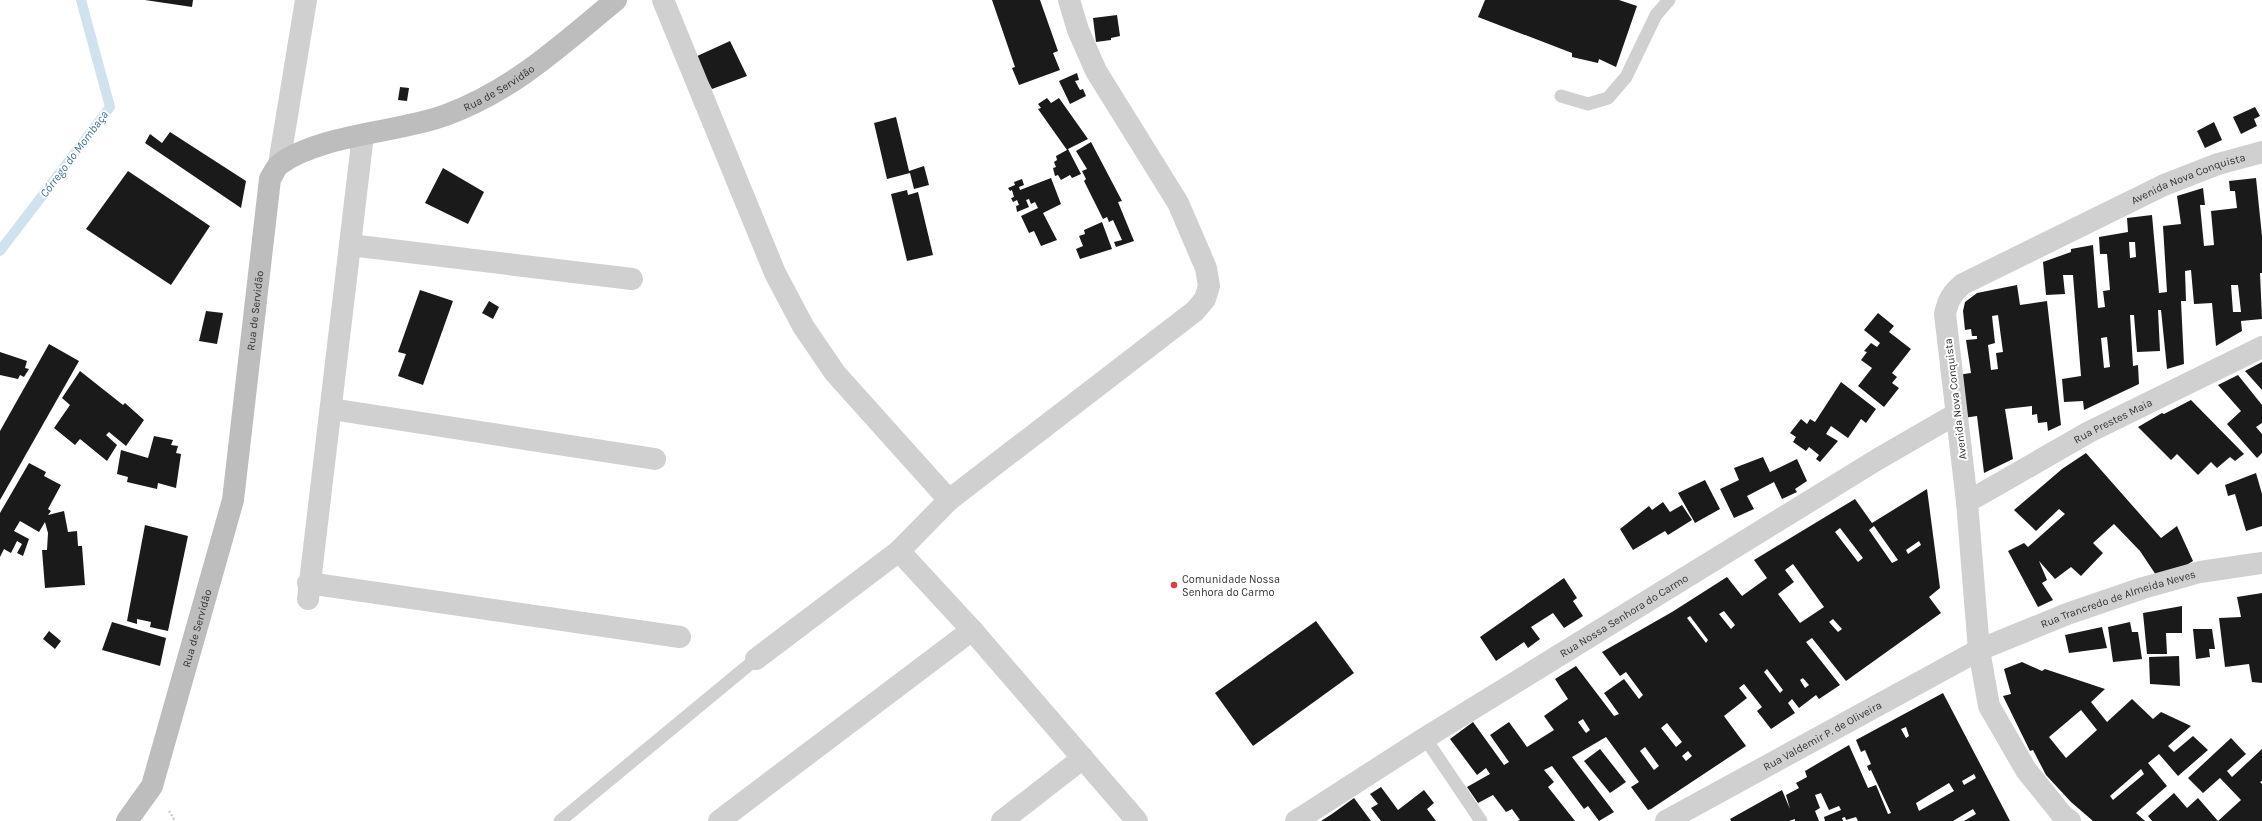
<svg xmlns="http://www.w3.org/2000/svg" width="2262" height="821" font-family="Karla,sans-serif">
<rect width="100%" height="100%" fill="#fff"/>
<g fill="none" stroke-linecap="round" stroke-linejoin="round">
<polyline stroke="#cfe2ee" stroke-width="10" points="0,251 110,107 81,0"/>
</g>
<g fill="#1a1a1a" fill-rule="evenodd">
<polygon points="145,0 193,0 192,7"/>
<polygon points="992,0 1040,0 1058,51 1053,53 1060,70 1019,85 1012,68 1015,67"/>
<polygon points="1485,0 1619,0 1637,6 1616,67 1599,59 1598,63 1572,57 1572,53 1478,17"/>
<polygon points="1117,15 1120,36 1111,38 1111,40 1096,42 1093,18"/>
<polygon points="730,41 747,76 712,89 695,57"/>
<polygon points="1077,73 1079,80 1075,81 1080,90 1083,89 1086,96 1070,104 1059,81"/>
<polygon points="400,87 409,88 407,101 398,100"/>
<polygon points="1047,98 1051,103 1059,98 1088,139 1068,149 1081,174 1072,178 1070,175 1061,180 1058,175 1055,176 1053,168 1056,167 1054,162 1057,160 1056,156 1067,150 1038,109 1041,108 1038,104"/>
<polygon points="2255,107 2260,116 2254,119 2257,126 2241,134 2233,117"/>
<polygon points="896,117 909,171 924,166 929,185 914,189 910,173 887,179 874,123"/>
<polygon points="2214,122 2222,140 2205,148 2197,131"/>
<polygon points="170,132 246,181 241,208 145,143 150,134 162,143"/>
<polygon points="1091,142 1122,201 1118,202 1134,241 1116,247 1114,242 1122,240 1113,220 1109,222 1107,217 1103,219 1084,181 1086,179 1082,171 1087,169 1076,151"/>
<polygon points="443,168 484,192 468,224 425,203"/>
<polygon points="128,171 210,226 171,285 86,229"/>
<polygon points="1051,178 1061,204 1043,213 1057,240 1041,246 1034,231 1029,233 1021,216 1038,208 1035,202 1031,204 1029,199 1026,200 1029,207 1017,212 1016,206 1019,205 1017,200 1013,202 1011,198 1014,197 1012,190 1010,191 1008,188 1015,185 1014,182 1022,179 1024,185 1019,187 1020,190"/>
<path d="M 2256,178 L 2262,236 L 2262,273 L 2260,273 L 2262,319 L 2241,321 L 2242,331 L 2216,346 L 2212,303 L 2194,304 L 2191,270 L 2185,271 L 2186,301 L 2181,301 L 2184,364 L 2167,369 L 2161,310 L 2158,310 L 2160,351 L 2137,352 L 2134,315 L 2130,315 L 2133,366 L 2138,365 L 2139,384 L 2084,410 L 2083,401 L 2064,402 L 2062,379 L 2081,376 L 2073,275 L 2063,275 L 2065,294 L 2046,295 L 2043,262 L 2071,252 L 2071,249 L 2093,245 L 2098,308 L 2105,307 L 2103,291 L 2110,290 L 2107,254 L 2100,254 L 2099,237 L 2128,232 L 2127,218 L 2152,215 L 2159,293 L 2167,292 L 2163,226 L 2181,224 L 2177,196 L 2203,188 L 2205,205 L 2200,205 L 2204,246 L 2214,245 L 2211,211 L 2237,208 L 2235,191 L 2230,191 L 2229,181 ZM 2129,242 L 2135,242 L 2136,257 L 2130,258 ZM 2231,285 L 2238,285 L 2241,312 L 2233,312 ZM 2107,337 L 2110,367 L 2104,368 L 2101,338 Z"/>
<polygon points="907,190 908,195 918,192 933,255 907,261 891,194"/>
<polygon points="1102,222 1112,249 1080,259 1076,249 1083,246 1079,236 1085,234 1084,230"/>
<path d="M 2017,285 L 2020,305 L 2047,301 L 2061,425 L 2048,431 L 2047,422 L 2038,423 L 2037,414 L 2032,415 L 2032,406 L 2005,409 L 2013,459 L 1984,473 L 1977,416 L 1963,418 L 1957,375 L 1971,373 L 1966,340 L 1977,339 L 1977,336 L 1972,336 L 1971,329 L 1965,330 L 1963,311 L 1965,302 L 1977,293 ZM 1998,315 L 2003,352 L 1996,353 L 1998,369 L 1991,370 L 1988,345 L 1995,343 L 1992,316 Z"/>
<polygon points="420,290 453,301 423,385 398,376 406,354 398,352"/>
<polygon points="489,301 499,307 493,319 482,313"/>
<polygon points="206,311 223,313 217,344 199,341"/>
<polygon points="1878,313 1894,326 1889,332 1911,349 1892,373 1897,377 1892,383 1899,388 1884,407 1858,386 1872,368 1861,360 1867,352 1864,351 1871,343 1877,347 1880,343 1864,330"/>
<polygon points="49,344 79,361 0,500 0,431"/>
<polygon points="0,352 27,361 25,368 29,369 24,377 20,375 18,379 0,375"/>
<polygon points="2262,362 2262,390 2245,371"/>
<polygon points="80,371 123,405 125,403 144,420 126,446 109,432 106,435 117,445 107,461 80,439 75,445 54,428 70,405 62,398"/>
<polygon points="2238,375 2262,405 2262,423 2256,427 2262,434 2262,453 2257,458 2227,424 2241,411 2218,385"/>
<polygon points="1841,382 1876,409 1866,423 1861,419 1848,438 1831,426 1826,434 1838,441 1820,462 1816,459 1819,455 1809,447 1806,451 1793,442 1796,437 1790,433 1801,419 1807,424 1810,419 1815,422"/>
<polygon points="2191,400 2244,454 2235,461 2230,457 2217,468 2211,462 2198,475 2177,454 2171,460 2138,427 2162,413 2164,414"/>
<polygon points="154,436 173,440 171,445 178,446 176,453 181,454 176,488 158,483 157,489 127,482 128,477 117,474 121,450 148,458"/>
<polygon points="2086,453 2161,538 2177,526 2193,561 2185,566 2156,575 2140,551 2114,524 2093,543 2103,553 2081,576 2071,567 2055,579 2039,561 2047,580 2042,583 2053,600 2038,607 2008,551 2024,543 2028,547 2065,514 2059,509 2036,531 2014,510 2062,469"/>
<polygon points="1763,457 1770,472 1797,459 1807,481 1795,489 1797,492 1782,499 1774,482 1747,496 1754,509 1734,518 1720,489 1739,480 1734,468"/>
<polygon points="29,463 46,472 44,476 61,485 48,509 51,511 48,515 64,511 68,532 77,531 78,546 82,546 85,585 45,588 42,550 47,550 48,533 45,522 39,532 20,521 14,531 29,539 23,556 17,553 22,544 17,541 11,553 4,549 0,557 0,513"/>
<polygon points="2256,473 2262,494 2262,526 2246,531 2235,494 2228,496 2225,485"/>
<polygon points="1705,480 1720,509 1695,523 1678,493"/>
<path d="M 1927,489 L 1940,588 L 1929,597 L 1941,613 L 1846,681 L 1812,638 L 1806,642 L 1840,685 L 1819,699 L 1816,695 L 1799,708 L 1792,699 L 1788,703 L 1795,713 L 1771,729 L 1757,711 L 1762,707 L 1744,684 L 1739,688 L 1747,698 L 1724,716 L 1746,746 L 1651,809 L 1648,810 L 1631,787 L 1639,782 L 1606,737 L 1572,757 L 1614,812 L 1599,821 L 1588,806 L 1584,809 L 1552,766 L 1544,770 L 1554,782 L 1548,787 L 1575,821 L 1518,821 L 1520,820 L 1512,809 L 1506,812 L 1493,795 L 1478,803 L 1467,787 L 1490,774 L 1486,768 L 1477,775 L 1450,739 L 1473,722 L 1504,765 L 1509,762 L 1490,735 L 1509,722 L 1527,747 L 1554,730 L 1544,716 L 1568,699 L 1555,679 L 1576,666 L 1614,716 L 1619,714 L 1604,693 L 1624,679 L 1639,699 L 1643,695 L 1626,672 L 1620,676 L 1602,652 L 1672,612 L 1727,577 L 1742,596 L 1767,578 L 1754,560 L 1855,499 L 1872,523 ZM 1874,526 L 1898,560 L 1892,563 L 1869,530 ZM 1840,528 L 1863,558 L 1858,562 L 1835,532 ZM 1919,541 L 1921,545 L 1908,554 L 1906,550 ZM 1793,564 L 1824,607 L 1800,623 L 1778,594 L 1794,582 L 1785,570 ZM 1724,611 L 1735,625 L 1731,629 L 1719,614 ZM 1690,616 L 1708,640 L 1706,643 L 1687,618 ZM 1833,619 L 1842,629 L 1838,632 L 1829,622 ZM 1767,669 L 1783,690 L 1780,693 L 1764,672 ZM 1803,678 L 1809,685 L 1805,688 L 1800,680 ZM 1583,719 L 1590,730 L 1586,733 L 1578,722 ZM 1667,723 L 1682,742 L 1676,747 L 1661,728 ZM 1645,747 L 1659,766 L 1654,770 L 1640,751 ZM 1688,751 L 1692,756 L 1686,761 L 1682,756 Z"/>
<polygon points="1663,502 1670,512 1682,505 1692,520 1668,535 1665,531 1633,550 1620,529 1649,506 1652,510"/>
<polygon points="145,525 188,536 168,631 150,627 151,622 137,619 137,624 127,621"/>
<polygon points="1564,578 1577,598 1573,601 1583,616 1564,628 1553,613 1531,627 1540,639 1528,648 1524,642 1496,661 1480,637"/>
<polygon points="2262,593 2262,683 2252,682 2249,664 2225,667 2219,618 2241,617 2237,597"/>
<polygon points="2182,606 2182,633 2166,633 2167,654 2147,654 2143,613"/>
<polygon points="1316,621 1354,673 1253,746 1215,693"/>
<polygon points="112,622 166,638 160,666 102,650"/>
<polygon points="2130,622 2132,632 2138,632 2142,659 2113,662 2108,627"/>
<polygon points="2102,627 2107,648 2069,653 2065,635"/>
<polygon points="2193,629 2212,629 2215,649 2209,649 2210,657 2196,659"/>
<polygon points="49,631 61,641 55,649 43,639"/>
<polygon points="2179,656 2180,686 2150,684 2149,657"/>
<path d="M 2022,662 L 2042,671 L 2045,669 L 2105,689 L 2091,702 L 2107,722 L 2132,699 L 2153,719 L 2161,712 L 2191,726 L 2168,746 L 2174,752 L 2193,736 L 2208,750 L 2178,776 L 2159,754 L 2148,763 L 2167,786 L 2136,813 L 2145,821 L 2093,821 L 2071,802 L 2046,775 L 2033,750 L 2030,751 L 2003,696 L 2011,694 L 2004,669 ZM 2081,710 L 2097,730 L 2066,758 L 2049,737 ZM 2141,769 L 2144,774 L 2113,800 L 2110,796 Z"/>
<path d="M 1943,693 L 2010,821 L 1964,821 L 1976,814 L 1973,809 L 1953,821 L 1858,821 L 1856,817 L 1846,820 L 1845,817 L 1842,818 L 1843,821 L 1825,821 L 1824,817 L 1841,810 L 1839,806 L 1829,810 L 1821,793 L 1815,795 L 1820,808 L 1815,811 L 1819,821 L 1795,821 L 1795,819 L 1789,821 L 1731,821 L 1730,819 L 1782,790 L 1790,809 L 1786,795 L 1799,788 L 1796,783 L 1807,777 L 1805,771 L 1849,745 L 1868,788 L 1876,785 L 1888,814 L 1891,813 L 1871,770 L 1869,771 L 1867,766 L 1871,764 L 1865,750 L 1861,752 L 1856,740 ZM 1906,727 L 1909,736 L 1906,738 L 1901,729 ZM 1974,774 L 1976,778 L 1964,785 L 1962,781 ZM 1949,783 L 1954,791 L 1919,811 L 1916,803 Z"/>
<polygon points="2231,738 2246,754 2227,771 2232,777 2262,749 2262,781 2260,782 2262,784 2262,821 2218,821 2241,800 2220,778 2203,793 2188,778"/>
<polygon points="1600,749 1626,782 1610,793 1584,761"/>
<polygon points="1381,787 1398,810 1424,790 1434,803 1427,809 1436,821 1381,821 1371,808 1378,804 1370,794"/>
<polygon points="2174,793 2187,808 2198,798 2218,821 2152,821 2148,816"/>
<polygon points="1354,798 1371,821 1321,821 1332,814"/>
</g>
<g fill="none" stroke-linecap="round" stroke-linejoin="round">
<polyline stroke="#cdcdcd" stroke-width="2.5" stroke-dasharray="2 2" stroke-linecap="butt" points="169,811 175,821"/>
<g stroke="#d0d0d0" stroke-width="13">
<polyline points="1561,96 1588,104 1608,98 1626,77 1656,15 1669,0"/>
<polyline points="1425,738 1481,821"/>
<polyline points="560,821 756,659"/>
</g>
<g stroke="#d0d0d0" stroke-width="22">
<polyline points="663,0 775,273 803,326 835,373 949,500"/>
<polyline points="1069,0 1078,30 1096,71 1178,203 1206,268 1209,286 1205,299 1195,311 949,500 899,551 972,630 1137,821"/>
<polyline points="279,164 306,0"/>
<polyline points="350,245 632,279"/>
<polyline points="331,409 655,459"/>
<path id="s1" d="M 1967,502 L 2089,432 L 2262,347"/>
<polyline points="308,583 680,637"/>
<polyline points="308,599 363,135"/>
<polyline points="756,659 899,551"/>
<polyline points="719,821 972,630"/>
<polyline points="1002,821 1083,758"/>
<path id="s2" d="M 1296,821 L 1425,738 L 1878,459 L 1956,414"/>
<path id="s3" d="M 1666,821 L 1979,650 L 2067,614 L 2143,588 L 2200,572 L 2262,563"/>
<path id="s4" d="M 2070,821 L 2063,816 L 2026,770 L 1989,706 L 1979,650 L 1967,502 L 1945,314 C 1948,300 1952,293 1963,284 L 2164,185 L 2218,164 L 2262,152"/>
</g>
<path stroke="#bdbdbd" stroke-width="22" id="s5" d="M 127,821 L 152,786 L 233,500 L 270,179 C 273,174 276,167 280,164 C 322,134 397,133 446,115 C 514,90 561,45 616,0"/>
</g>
<circle fill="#e63946" stroke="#fff" stroke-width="1.5" cx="1174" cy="585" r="4"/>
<g text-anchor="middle" stroke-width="4" stroke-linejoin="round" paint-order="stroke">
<g font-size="11" fill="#333" stroke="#fff">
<text dy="4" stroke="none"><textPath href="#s5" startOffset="915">Rua de Servidão</textPath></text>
<text dy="4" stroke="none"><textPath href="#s4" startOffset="821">Avenida Nova Conquista</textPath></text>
<text dy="4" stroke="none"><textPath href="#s5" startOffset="531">Rua de Servidão</textPath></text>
<text transform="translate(1955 399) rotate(-97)" y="4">Avenida Nova Conquista</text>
<text dy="4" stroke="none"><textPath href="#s1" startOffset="167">Rua Prestes Maia</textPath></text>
<text dy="4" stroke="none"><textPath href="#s3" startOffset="505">Rua Trancredo de Almeida Neves</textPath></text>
<text dy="4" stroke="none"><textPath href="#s2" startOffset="387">Rua Nossa Senhora do Carmo</textPath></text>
<text dy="4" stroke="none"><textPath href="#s5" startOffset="207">Rua de Servidão</textPath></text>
<text dy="4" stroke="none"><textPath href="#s3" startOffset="178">Rua Valdemir P. de Oliveira</textPath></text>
</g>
<g font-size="11" fill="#333" stroke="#fff" text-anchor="start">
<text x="1182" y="583">Comunidade Nossa<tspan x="1182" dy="13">Senhora do Carmo</tspan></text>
</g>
<g font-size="12" font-style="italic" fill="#3f7597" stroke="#fff">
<text transform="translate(74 154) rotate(-53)" y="4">Córrego do Mombaça</text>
</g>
</g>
</svg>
